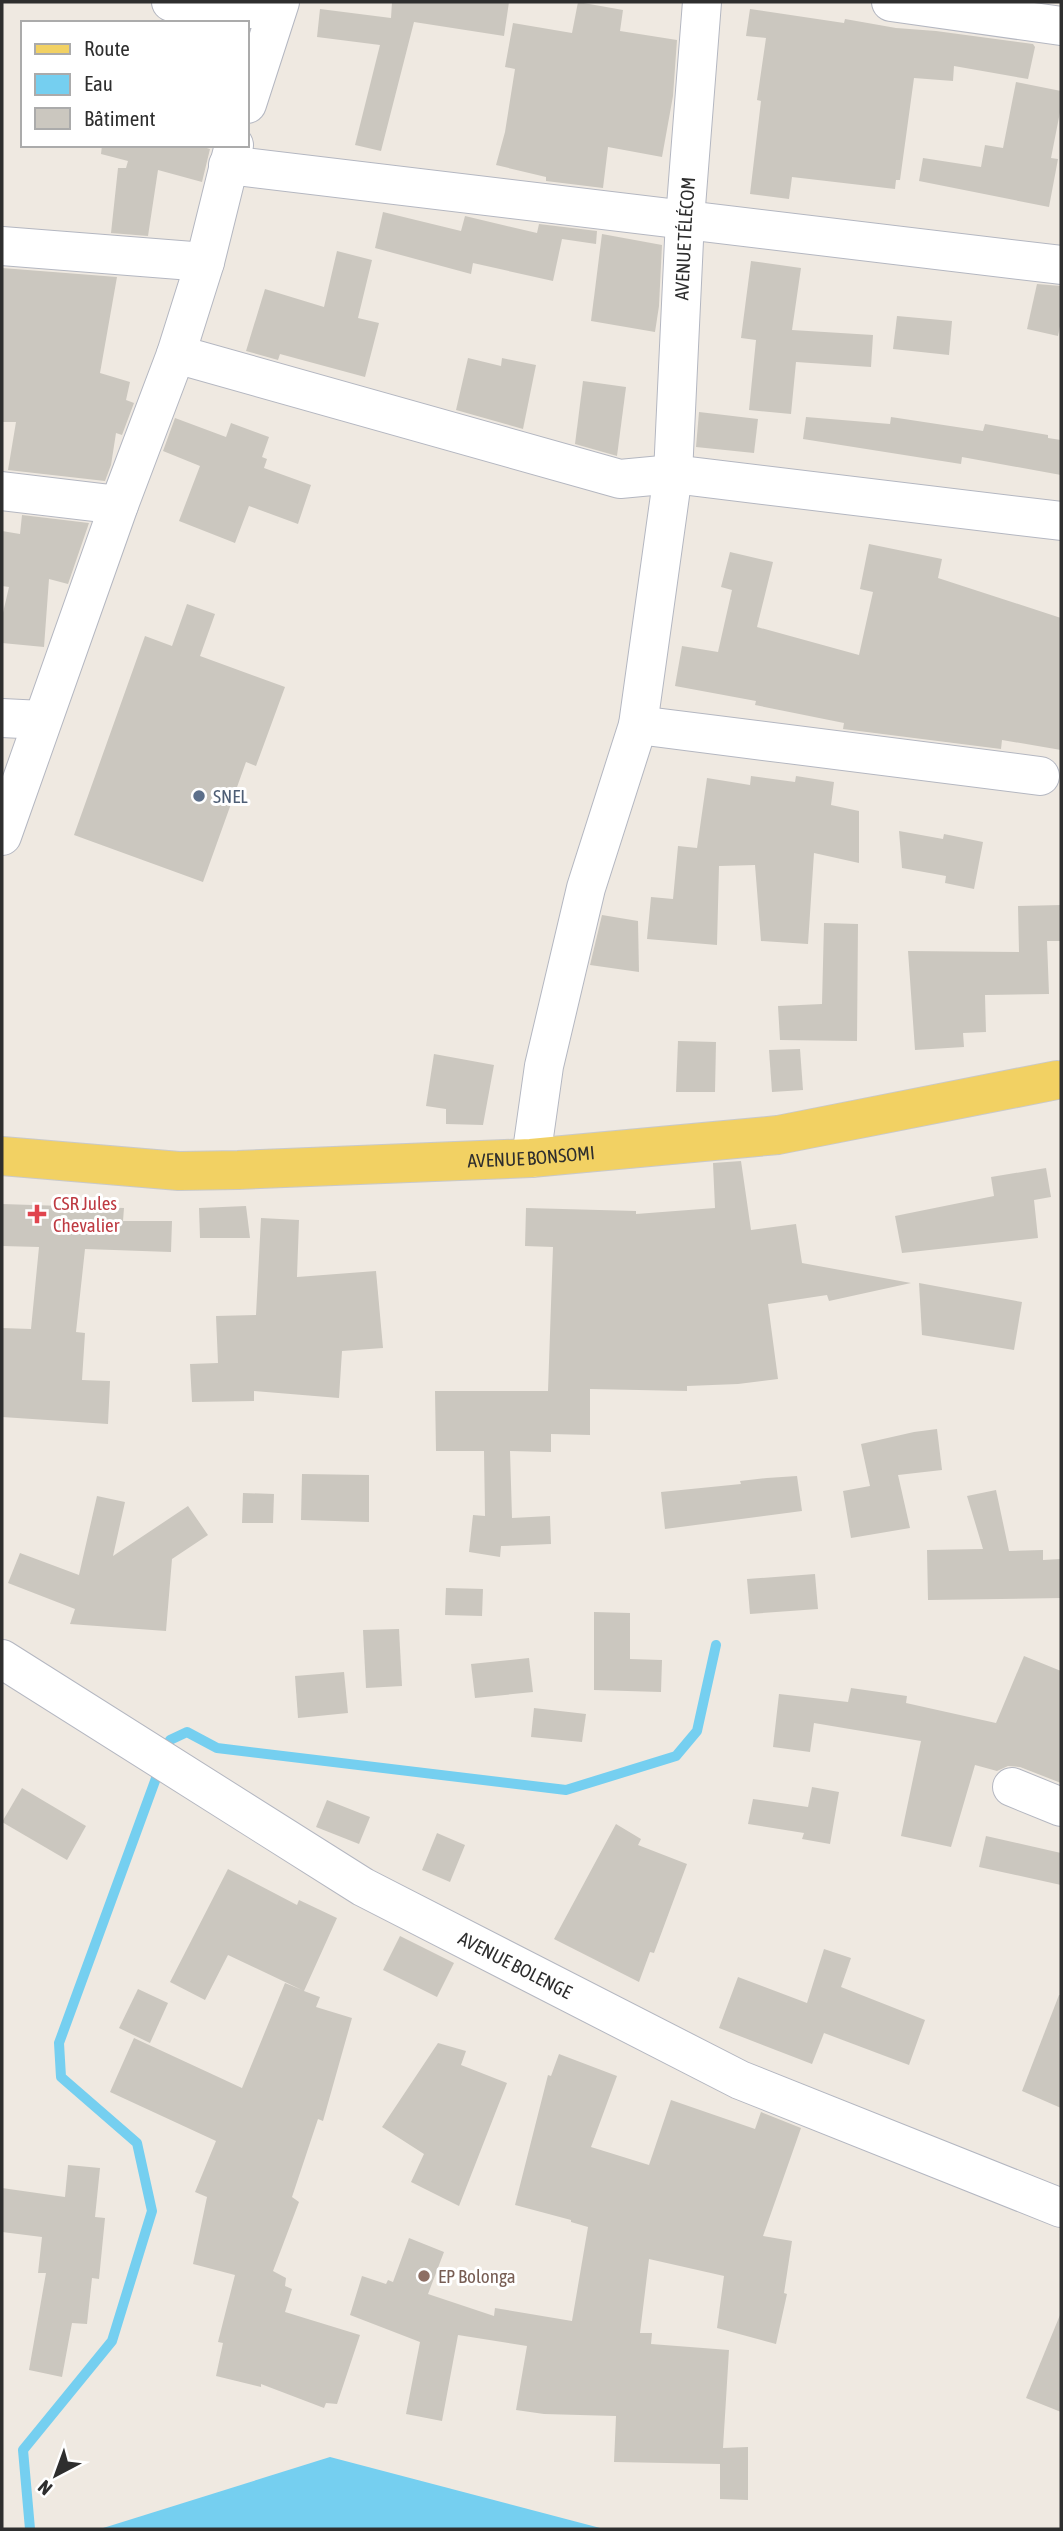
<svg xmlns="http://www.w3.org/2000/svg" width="1063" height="2531" font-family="'Asap Condensed',sans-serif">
<rect width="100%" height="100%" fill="#efe9e1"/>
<polygon fill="#75cff0" points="330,2457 604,2529 100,2529"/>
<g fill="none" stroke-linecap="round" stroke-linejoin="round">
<polyline stroke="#75cff0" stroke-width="10" points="30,2529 23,2450 112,2341 152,2211 137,2143 61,2077 59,2043 170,1740 187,1732 217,1748 566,1790 676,1756 697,1731 716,1645"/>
</g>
<g fill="#cbc7bf">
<polygon points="392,2 509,2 504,36 414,22 381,151 355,145 380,45 317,37 320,9 391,18"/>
<polygon points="578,2 623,10 620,31 677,40 673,96 662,157 608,147 603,188 546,181 546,177 496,165 505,132 515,69 505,67 513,23 572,33"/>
<polygon points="750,9 844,23 845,19 896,28 936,31 1033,44 1035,47 1028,79 954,66 953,81 914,78 900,180 896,180 895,189 792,177 789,199 750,194 761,101 757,100 766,38 746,36"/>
<polygon points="1016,82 1061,91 1061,107 1051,158 1058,159 1049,207 919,181 923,158 981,167 985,145 1003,148"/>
<polygon points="102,145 197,145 210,149 202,182 158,170 148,236 111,233 118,168 126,168 128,161 101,154"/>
<polygon points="383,212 461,231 465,216 537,233 539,224 597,231 596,244 562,239 553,281 473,263 471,274 375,248"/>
<polygon points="602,234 662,245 659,306 655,332 591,321"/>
<polygon points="337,251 372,260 358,318 379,323 365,377 280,354 278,360 246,351 265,289 324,307"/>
<polygon points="751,261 801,268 792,330 873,335 871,367 796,362 791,414 749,410 756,340 741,338"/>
<polygon points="2,268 117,277 100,373 130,382 126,400 134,403 122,435 116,433 111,465 105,481 8,470 16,422 2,422"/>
<polygon points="1037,284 1061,286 1061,321 1058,336 1027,329"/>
<polygon points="897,316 952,321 949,355 893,349"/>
<polygon points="468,358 501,366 502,358 536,365 523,429 456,410"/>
<polygon points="583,381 626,387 617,456 575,444"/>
<polygon points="699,412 758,419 754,453 696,447"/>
<polygon points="806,417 890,424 891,417 983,431 985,424 1048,435 1048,438 1061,440 1061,475 962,457 961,464 803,439"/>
<polygon points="175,418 226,437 231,423 269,437 262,457 267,459 264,468 311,485 298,524 249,506 235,543 179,521 200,466 163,451"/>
<polygon points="22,515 89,523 68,584 49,579 44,647 2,643 2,617 9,587 2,586 2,531 20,534"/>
<polygon points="869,544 942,559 938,578 1061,618 1061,750 1002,740 1001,749 843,729 844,723 755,705 756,701 675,686 682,646 718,652 732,590 721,587 730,552 773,562 757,627 859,655 873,592 860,589"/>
<polygon points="187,604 215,614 200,656 285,687 256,766 246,762 203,882 74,835 145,636 172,646"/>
<polygon points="751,776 795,782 796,776 834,782 831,805 859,811 859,863 814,853 808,944 761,941 755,865 719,866 717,945 647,939 651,897 673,899 678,846 697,848 707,778 750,785"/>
<polygon points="899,831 943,839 944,834 983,842 974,889 945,883 946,876 902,868"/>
<polygon points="1061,905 1061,941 1047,941 1049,994 985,995 986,1032 963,1033 964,1047 915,1050 908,951 1019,952 1018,906"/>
<polygon points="602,915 638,921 639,972 590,965"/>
<polygon points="824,923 858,924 857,1041 780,1040 778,1006 822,1004"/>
<polygon points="678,1041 716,1042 715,1092 676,1092"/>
<polygon points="800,1049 803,1090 772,1092 769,1050"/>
<polygon points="434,1054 494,1065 483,1125 446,1124 446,1109 426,1106"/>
<polygon points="741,1161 751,1230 796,1224 802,1263 911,1283 829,1301 827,1295 768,1304 778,1379 738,1384 687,1386 687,1391 590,1389 590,1435 551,1434 551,1452 510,1451 512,1518 550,1516 551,1544 501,1546 500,1557 469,1552 473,1515 485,1516 484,1451 436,1451 435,1391 548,1391 553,1247 525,1246 526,1208 636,1211 636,1214 715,1208 713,1163"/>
<polygon points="1046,1168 1051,1197 1034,1200 1038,1238 902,1253 895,1216 994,1196 991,1177"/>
<polygon points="2,1204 124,1208 123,1221 172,1221 171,1252 85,1249 76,1332 85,1333 82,1380 110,1381 108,1424 2,1417 2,1328 31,1329 39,1247 2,1246"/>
<polygon points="246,1206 250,1238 200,1238 199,1208"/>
<polygon points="261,1218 299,1220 297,1277 376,1271 383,1348 342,1351 339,1398 254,1391 254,1401 192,1402 190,1364 218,1363 216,1316 256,1315"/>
<polygon points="919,1283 1022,1302 1014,1350 922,1335"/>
<polygon points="937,1429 942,1470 898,1475 910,1528 851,1538 843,1491 870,1486 861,1444 914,1432"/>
<polygon points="302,1474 369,1475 369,1522 301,1520"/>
<polygon points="797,1476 802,1511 665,1529 661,1492 741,1484 740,1481 767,1478"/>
<polygon points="996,1490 1009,1551 1043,1550 1043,1560 1061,1559 1061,1598 928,1600 927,1550 983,1549 967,1496"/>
<polygon points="243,1493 274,1494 273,1523 242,1523"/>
<polygon points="97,1496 125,1502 113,1556 188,1506 208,1535 172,1559 166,1631 70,1624 75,1609 8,1583 20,1553 79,1575"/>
<polygon points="815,1574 818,1609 750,1614 747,1579"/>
<polygon points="446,1588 483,1589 482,1616 445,1615"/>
<polygon points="594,1612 630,1613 630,1659 662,1660 661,1692 594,1690"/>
<polygon points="399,1629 402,1686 366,1688 363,1630"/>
<polygon points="1024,1656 1061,1671 1061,1783 1020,1767 1008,1766 997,1771 975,1765 951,1847 901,1836 921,1741 814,1723 810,1752 773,1747 779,1694 848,1702 851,1688 907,1696 906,1703 996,1723"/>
<polygon points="529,1658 533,1692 475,1698 471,1664"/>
<polygon points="344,1672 348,1713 298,1718 295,1676"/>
<polygon points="534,1708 586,1714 582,1742 531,1737"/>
<polygon points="812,1787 839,1792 830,1844 802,1839 804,1833 748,1824 753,1799 808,1807"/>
<polygon points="22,1788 86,1826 67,1860 2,1822"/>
<polygon points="327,1800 370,1817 359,1844 316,1827"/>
<polygon points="616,1824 641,1839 638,1845 687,1864 654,1953 650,1952 639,1982 554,1939"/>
<polygon points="437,1833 465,1845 450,1882 422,1870"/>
<polygon points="986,1836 1061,1853 1061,1885 979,1867"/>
<polygon points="228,1869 297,1905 299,1900 337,1918 304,1991 320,1997 316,2007 352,2018 323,2121 318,2119 292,2197 299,2202 273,2271 286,2278 285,2286 292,2289 285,2312 360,2335 337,2404 326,2403 324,2408 261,2384 261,2387 216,2376 223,2343 218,2342 235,2275 193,2264 207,2197 195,2192 216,2141 110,2092 134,2038 242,2088 285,1983 302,1990 228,1955 205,2000 170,1982"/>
<polygon points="400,1936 454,1963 437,1997 383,1970"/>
<polygon points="824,1949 851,1958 841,1987 925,2020 909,2065 824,2033 812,2064 719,2028 738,1977 807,2003"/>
<polygon points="138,1989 168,2003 150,2043 119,2028"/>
<polygon points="1059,1995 1061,1995 1061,2108 1022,2091"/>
<polygon points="438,2043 466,2051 461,2065 507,2083 459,2206 411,2182 424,2154 382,2127"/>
<polygon points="559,2054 617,2076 591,2147 649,2165 671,2100 755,2129 761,2112 801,2128 763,2236 792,2241 784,2293 787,2294 776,2344 717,2328 724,2276 649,2259 640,2333 652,2333 651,2344 729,2350 723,2448 748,2447 748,2500 720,2499 720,2464 614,2462 616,2416 544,2414 516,2410 527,2346 458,2335 442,2421 406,2414 420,2342 350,2315 362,2276 386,2284 388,2280 393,2282 409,2238 444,2252 428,2294 494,2316 495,2308 572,2321 588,2227 571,2222 571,2220 515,2205 548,2075 551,2076"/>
<polygon points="68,2165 100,2168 95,2217 105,2218 99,2279 92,2278 87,2324 72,2323 62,2377 29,2370 46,2273 38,2273 42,2237 2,2232 2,2188 65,2197"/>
<polygon points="1060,2315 1061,2316 1061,2412 1026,2398"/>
</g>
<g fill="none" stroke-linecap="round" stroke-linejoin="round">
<defs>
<g id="minor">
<polyline points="171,2 275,11"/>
<polyline points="891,2 1061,26"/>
<polyline points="247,104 280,2"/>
<polyline points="228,165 1061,265"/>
<polyline points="2,246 205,262"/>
<polyline points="176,354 620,479 673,474 1061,521"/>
<polyline points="2,491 119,505"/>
<polyline points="2,718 42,720"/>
<polyline points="638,725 1040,776"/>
<polyline points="2,836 119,505 176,354 205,262 234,145"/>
<path id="s1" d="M 531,1158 L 544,1066 L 586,888 L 638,725 L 673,474 L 685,219 L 702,2"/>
<path id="s2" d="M 2,1659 L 363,1887 L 740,2080 L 1061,2208"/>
<polyline points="1012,1787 1061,1807"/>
</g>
<g id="primary">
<path id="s3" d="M 2,1156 L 179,1171 L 238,1170 L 531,1158 L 778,1135 L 1057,1080"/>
</g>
</defs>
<use href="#minor" stroke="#b4b7c1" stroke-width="40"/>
<use href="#primary" stroke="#c9c9c9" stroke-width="40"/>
<use href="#minor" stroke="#fff" stroke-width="38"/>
<use href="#primary" stroke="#f2d163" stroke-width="38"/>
</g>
<circle fill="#5c6f8a" stroke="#fff" stroke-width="2.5" cx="199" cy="796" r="7"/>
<path fill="#e0444e" stroke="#fff" stroke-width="2.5" d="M33.5 1203.5h7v7h7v7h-7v7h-7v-7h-7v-7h7z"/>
<circle fill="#8d6e63" stroke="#fff" stroke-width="2.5" cx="424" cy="2276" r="7"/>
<g text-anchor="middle" stroke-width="6" stroke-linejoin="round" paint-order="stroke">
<g font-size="19" fill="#2e2e2e" stroke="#fff">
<text dy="7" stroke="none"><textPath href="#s1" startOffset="936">AVENUE TÉLÉCOM</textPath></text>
<text dy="7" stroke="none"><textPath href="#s3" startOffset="530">AVENUE BONSOMI</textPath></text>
<text dy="7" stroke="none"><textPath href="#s2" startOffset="598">AVENUE BOLENGE</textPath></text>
</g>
<g font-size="19" fill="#4e5e75" stroke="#fff" text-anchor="start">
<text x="213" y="803">SNEL</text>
</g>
<g font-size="19" fill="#be3a42" stroke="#fff" text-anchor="start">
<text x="53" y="1210">CSR Jules<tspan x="53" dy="22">Chevalier</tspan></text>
</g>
<g font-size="19" fill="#785e54" stroke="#fff" text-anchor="start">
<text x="438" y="2283">EP Bolonga</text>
</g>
</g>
<rect width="1063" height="2531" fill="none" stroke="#2e2e2e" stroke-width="7"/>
<rect x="21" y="21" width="228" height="126" fill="#ffffff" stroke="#ababab" stroke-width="2"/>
<rect x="35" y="44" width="35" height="10" fill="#f2d163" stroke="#ababab" stroke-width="2"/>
<text x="84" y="56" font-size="21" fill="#2e2e2e">Route</text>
<rect x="35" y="74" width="35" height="21" fill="#75cff0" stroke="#ababab" stroke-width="2"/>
<text x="84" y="91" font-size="21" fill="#2e2e2e">Eau</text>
<rect x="35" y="108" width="35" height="21" fill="#cbc7bf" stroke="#ababab" stroke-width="2"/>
<text x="84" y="126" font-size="21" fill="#2e2e2e">Bâtiment</text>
<g transform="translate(56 2475) rotate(221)" stroke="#ffffff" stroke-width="5" paint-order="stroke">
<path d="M0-5L12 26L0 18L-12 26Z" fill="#2e2e2e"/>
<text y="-10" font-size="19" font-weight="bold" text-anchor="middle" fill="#2e2e2e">N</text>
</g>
</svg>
